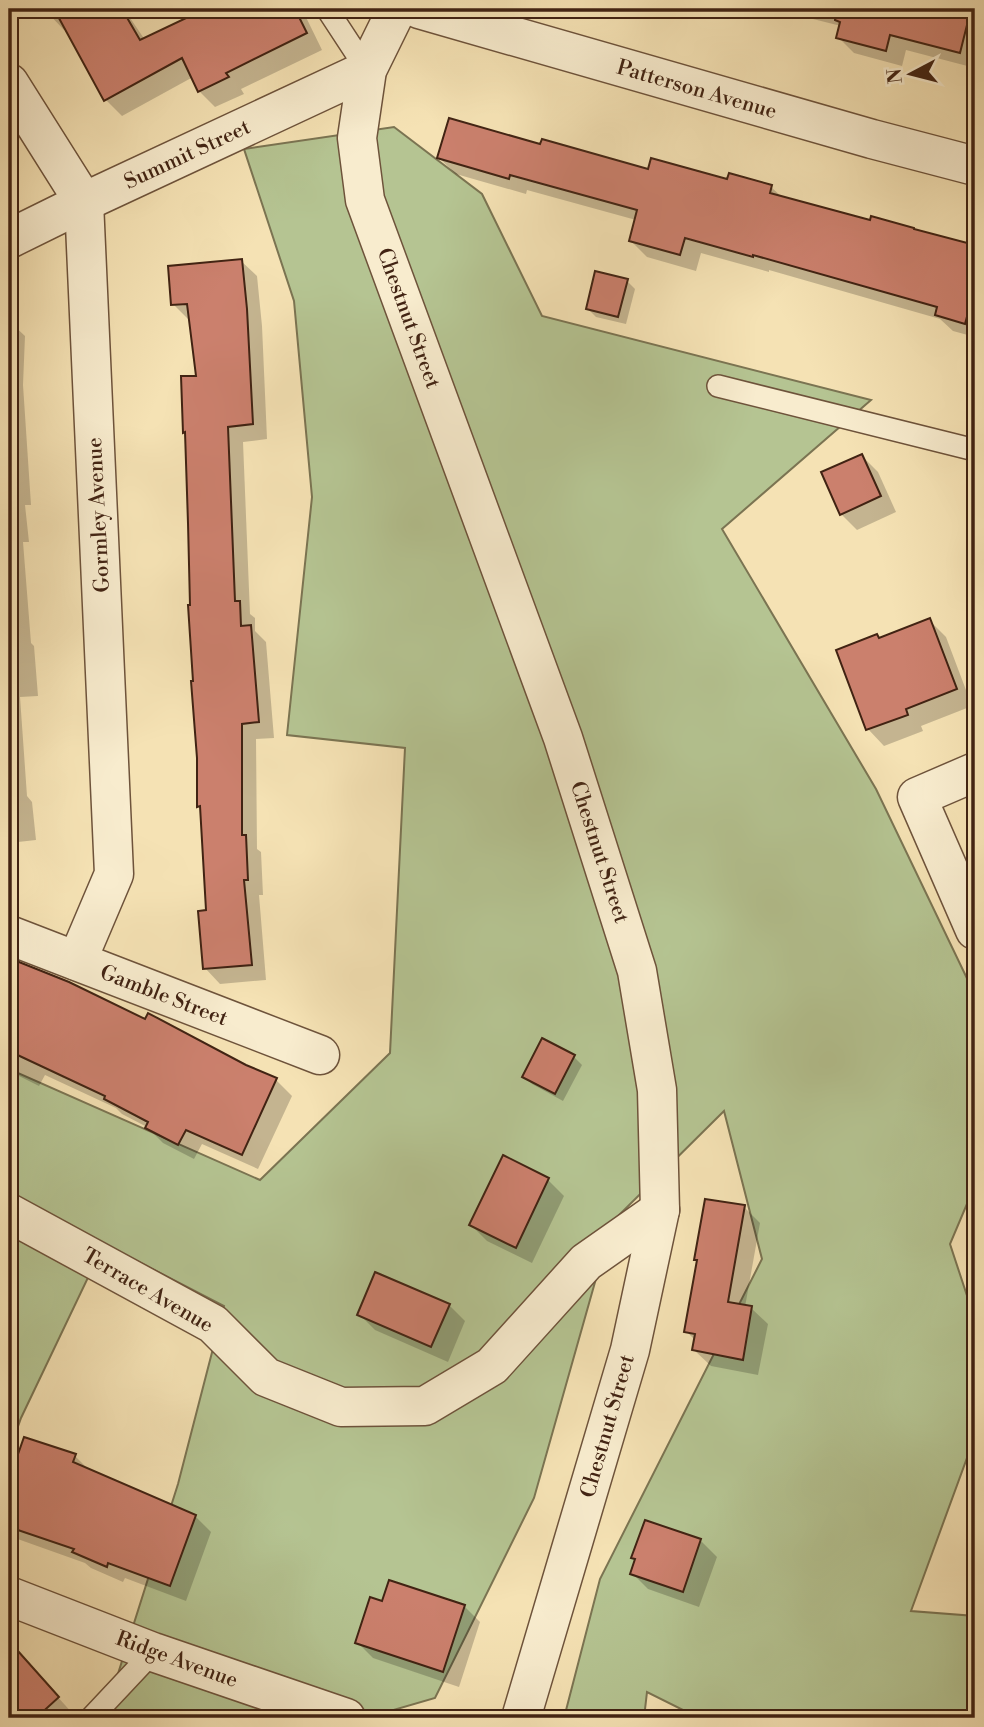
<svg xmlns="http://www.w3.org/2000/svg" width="984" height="1727" font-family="'Libre Bodoni',serif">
<rect width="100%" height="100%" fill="#f5e2b4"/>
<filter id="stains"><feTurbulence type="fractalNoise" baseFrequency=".00286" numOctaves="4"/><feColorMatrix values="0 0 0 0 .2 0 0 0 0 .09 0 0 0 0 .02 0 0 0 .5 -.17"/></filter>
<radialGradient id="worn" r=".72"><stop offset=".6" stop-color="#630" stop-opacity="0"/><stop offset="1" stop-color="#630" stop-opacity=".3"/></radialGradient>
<polygon fill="#b5c492" stroke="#7b7452" stroke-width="2" points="394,127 482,194 542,316 871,400 722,529 876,789 975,995 975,1185 950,1244 975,1320 975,1436 911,1611 975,1616 975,1718 699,1718 647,1692 644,1718 564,1718 600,1579 762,1259 724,1111 612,1222 534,1498 435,1698 366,1718 104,1718 178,1484 224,1306 104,1244 21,1418 9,1452 9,1069 260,1180 390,1053 405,748 287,735 312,497 294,301 244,149"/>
<g fill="#0003">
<polygon points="44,9 124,9 145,40 209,9 302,9 322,50 241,89 244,94 215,107 199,91 193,77 122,116 106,100 67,28 64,30"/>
<polygon points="773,9 975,9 975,68 906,50 902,66 854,53 838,37 841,26"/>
<polygon points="542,146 649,171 771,187 783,198 871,223 915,231 975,247 975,337 953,331 940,319 769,270 769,272 701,253 696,271 647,257 631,241 636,220 527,190 526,194 456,174 439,158"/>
<polygon points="241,261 257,276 262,326 267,439 243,442 250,614 255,618 255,631 266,642 274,738 256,739 257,849 261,852 263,895 259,895 266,980 220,984 205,968 208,912 202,809 199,806 191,607 198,377 191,320 189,320 173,304"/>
<polygon points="627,281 635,289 626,324 596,317 588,309"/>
<polygon points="9,321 25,336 23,385 31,505 25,505 29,542 23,542 31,643 34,646 38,696 20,697 27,796 32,802 36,840 9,843"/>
<polygon points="862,456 878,472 896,512 857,530 841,514"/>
<polygon points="929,620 946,637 972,706 921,726 923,731 884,746 868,729 838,651 880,639"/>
<polygon points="9,960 68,983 276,1080 292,1096 258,1169 202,1144 194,1159 163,1143 147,1127 122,1114 116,1108 45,1075 39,1086 9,1071"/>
<polygon points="543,1040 574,1057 582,1065 563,1101 532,1084 524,1076"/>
<polygon points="548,1180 564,1196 532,1263 487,1241 471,1225"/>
<polygon points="744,1207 760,1223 745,1307 751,1308 768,1324 758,1375 711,1366 694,1350 696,1341 686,1331 698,1261 696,1259"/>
<polygon points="449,1305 465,1321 448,1362 375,1330 359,1314"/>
<polygon points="25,1439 75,1456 90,1471 195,1516 211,1532 186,1601 125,1578 123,1582 91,1568 85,1563 12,1537 9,1534 9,1485"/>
<polygon points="700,1540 717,1557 699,1607 648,1589 632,1573"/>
<polygon points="383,1603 464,1606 480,1622 459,1687 373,1658 357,1642"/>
<polygon points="9,1649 20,1656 37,1674 74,1715 70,1718 9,1718"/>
</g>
<g fill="#cb806d" stroke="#412313" stroke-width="2">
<polygon points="54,9 122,9 140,40 205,9 295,9 307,33 226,73 229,77 198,92 182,58 104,101"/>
<polygon points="836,9 971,9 960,53 890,35 886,51 836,38 840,22 835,20"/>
<polygon points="449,118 540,144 542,139 648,169 651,158 727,179 729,173 772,185 770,193 870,220 871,216 914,228 914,229 975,245 975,287 965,324 935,315 937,307 753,255 753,257 685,238 680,255 629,241 637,210 510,175 509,179 437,158"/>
<polygon points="242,259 247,309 253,424 228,427 235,601 240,601 241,626 251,625 259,722 242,724 242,835 246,835 248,880 244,880 252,965 203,969 198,911 206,910 200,806 197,807 197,758 191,681 193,681 188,605 190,605 188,523 185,432 183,433 181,376 196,376 187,304 171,305 168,266"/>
<polygon points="595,271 628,279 618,317 586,309"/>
<polygon points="862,454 881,496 840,515 821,472"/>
<polygon points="930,618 957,689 906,709 908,715 866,730 836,650 877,634 879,638"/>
<polygon points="9,958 69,982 145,1019 148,1013 246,1065 277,1078 242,1155 186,1130 178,1145 145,1128 148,1122 104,1099 105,1096 9,1051"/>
<polygon points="542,1038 575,1055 555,1094 522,1077"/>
<polygon points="503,1155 549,1178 516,1248 469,1225"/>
<polygon points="705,1199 745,1205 728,1302 752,1306 743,1360 692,1350 695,1334 684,1332 697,1260 694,1260"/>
<polygon points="375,1272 450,1304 431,1347 357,1315"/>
<polygon points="24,1437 76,1454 73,1462 196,1515 170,1586 108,1563 107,1567 72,1552 74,1549 9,1527 9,1480"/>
<polygon points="645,1520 701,1539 683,1592 630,1574 635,1559 631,1558"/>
<polygon points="389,1580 465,1605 443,1672 355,1643 370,1597 382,1601"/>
<polygon points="9,1641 59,1697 36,1718 9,1718"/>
</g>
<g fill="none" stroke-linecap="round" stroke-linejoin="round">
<defs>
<g id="service">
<polyline points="327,9 367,70"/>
<polyline points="718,386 975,450"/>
<polyline points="91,1718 153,1652"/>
</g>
<g id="minor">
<polyline points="419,9 872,139 975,166"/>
<polyline points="9,83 84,202 114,874 77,961"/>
<polyline points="9,239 84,202 367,70"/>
<polyline points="975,772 917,797 975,930"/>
<polyline points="9,935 320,1055"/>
<polyline points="9,1213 213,1324 266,1377 341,1407 425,1406 492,1366 586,1262 660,1210"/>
<polyline points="9,1596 153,1652 346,1718"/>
</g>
<polyline id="tertiary" points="397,9 367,70 357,138 365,200 563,738 637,971 657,1090 660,1210 630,1350 521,1718"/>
</defs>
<use href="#service" stroke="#6e533b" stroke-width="24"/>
<use href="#minor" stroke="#6e533b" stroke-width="41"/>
<use href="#tertiary" stroke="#6e533b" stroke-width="41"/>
<use href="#service" stroke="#f8ecce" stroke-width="21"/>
<use href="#minor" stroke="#f8ecce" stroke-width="38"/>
<use href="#tertiary" stroke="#f8ecce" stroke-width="38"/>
</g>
<g text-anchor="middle" stroke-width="6" stroke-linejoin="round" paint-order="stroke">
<g font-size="21" fill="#412313" stroke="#f8ecce">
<text transform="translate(697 89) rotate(16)" y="7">Patterson Avenue</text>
<text transform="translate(187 154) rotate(-25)" y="7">Summit Street</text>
<text transform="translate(409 318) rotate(70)" y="7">Chestnut Street</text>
<text transform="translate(98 515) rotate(-93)" y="7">Gormley Avenue</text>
<text transform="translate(600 852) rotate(72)" y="7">Chestnut Street</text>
<text transform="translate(164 995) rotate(21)" y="7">Gamble Street</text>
<text transform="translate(148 1290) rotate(30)" y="7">Terrace Avenue</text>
<text transform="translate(607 1426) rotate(-74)" y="7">Chestnut Street</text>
<text transform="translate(177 1659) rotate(20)" y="7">Ridge Avenue</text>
</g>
</g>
<rect width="984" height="1727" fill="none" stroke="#f5e2b4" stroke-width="35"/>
<rect x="10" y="10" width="963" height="1706" fill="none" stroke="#412313" stroke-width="3.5"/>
<rect x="18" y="18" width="949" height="1692" fill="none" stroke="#412313" stroke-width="2"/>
<g transform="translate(911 74) rotate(263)" stroke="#f8ecce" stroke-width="5" paint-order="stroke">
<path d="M0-5L12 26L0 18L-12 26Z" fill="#412313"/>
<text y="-10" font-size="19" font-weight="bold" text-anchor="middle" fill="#412313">N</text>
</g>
<rect width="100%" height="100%" filter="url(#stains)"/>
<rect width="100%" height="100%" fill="url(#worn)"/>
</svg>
